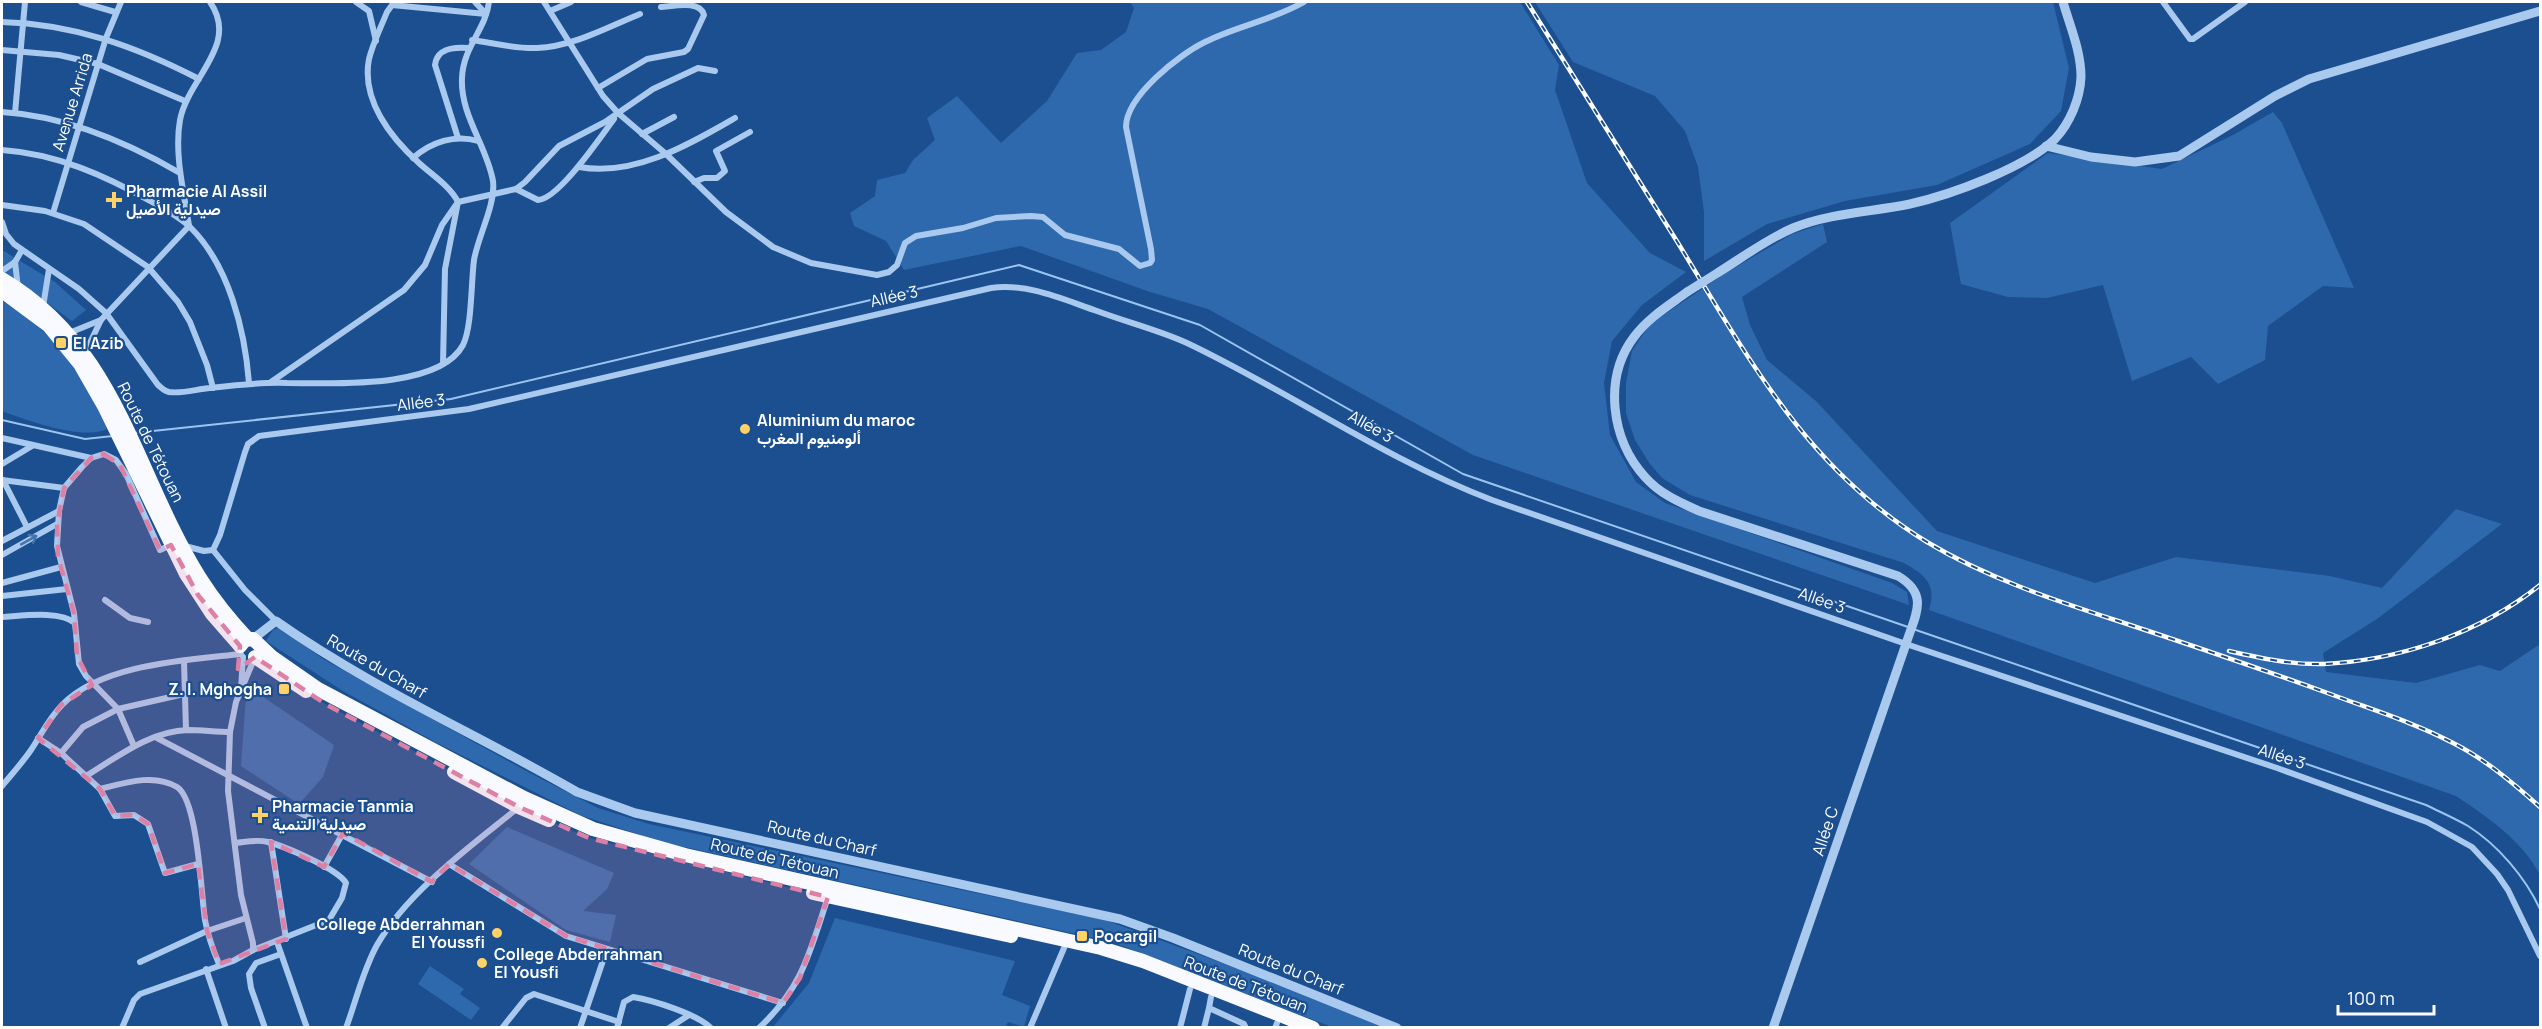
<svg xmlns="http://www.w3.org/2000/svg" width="2542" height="1029" font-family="Manrope,Vazirmatn,sans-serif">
<rect width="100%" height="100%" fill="#1b4f8f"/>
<g fill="#2e69ad">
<polygon points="1130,2 1520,2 1559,65 1555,90 1587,183 1650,253 1686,272 1642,305 1612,341 1604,383 1610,435 1636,482 1665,503 1892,583 1907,592 1909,605 1473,455 1208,309 1150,292 1021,246 904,270 886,241 854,226 850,213 875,196 877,180 905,173 913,160 935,140 927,118 957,96 1001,143 1047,101 1077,53 1101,50 1126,32 1134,8"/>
<polygon points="1535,2 2053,2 2069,68 2061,111 2030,144 1937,185 1845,201 1767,224 1704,261 1704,212 1698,167 1685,131 1655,96 1573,62"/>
<polygon points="2273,112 2282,123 2354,288 2323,286 2268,326 2265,360 2218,384 2191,357 2132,381 2103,285 2047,298 2008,297 1961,284 1950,223 2048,153 2162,169 2233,135"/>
<path d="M 1823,224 L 1827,242 L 1742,297 L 1750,325 L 1767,360 L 1816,401 L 1937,531 L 2095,583 L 2176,557 L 2330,576 L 2382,588 L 2456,509 L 2502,524 L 2377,619 L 2323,653 L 2326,672 L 2416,683 L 2480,665 L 2500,671 L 2540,644 L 2540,875 C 2522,840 2487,817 2456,796 L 1929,610 C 1937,584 1925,575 1904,563 L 1690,495 L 1662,478 L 1650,464 L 1635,440 L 1626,413 L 1626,383 L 1632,351 L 1649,325 L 1724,274 L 1792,234 Z"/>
<polygon points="2,250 55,282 86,310 72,321 13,278 2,272"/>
<path d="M 2,301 C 36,316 77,365 94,398 C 99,408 103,419 107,429 C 83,441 26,420 2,411 Z"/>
<polygon points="280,627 323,659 530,773 598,808 649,824 1105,920 1250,973 1386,1027 1332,1027 1112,942 658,841 580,815 437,743 343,691 266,641 273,630"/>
<polygon points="253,690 334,745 323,777 299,804 241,766 246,697"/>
<polygon points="507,827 614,873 607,889 583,911 616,915 610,942 566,930 469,864"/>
<polygon points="835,918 1015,961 1002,995 1030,1006 1024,1027 1008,1022 1005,1028 773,1027 809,983"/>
<polygon points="430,966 464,989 460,994 480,1008 471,1020 418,984"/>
</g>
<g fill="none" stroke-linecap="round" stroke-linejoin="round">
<g stroke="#9cc4f0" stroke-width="2">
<polyline points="2,420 85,439 113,436"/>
<polyline points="134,433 451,399 1019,265 1200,325 1463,474 1908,627"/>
<path d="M 1913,629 L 2426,805 C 2440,812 2454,818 2468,826 C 2498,845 2525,877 2540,909"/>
</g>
<g stroke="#a9c9ee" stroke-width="6">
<polyline points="81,2 115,12"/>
<polyline points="356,2 369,11 376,41"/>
<polyline points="475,2 486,14"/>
<path d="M 544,2 L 603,96 L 618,113 L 666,154 L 726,212 L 773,247 L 811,263 L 877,275 L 889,272 L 897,265 L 905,243 L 916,236 L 963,228 L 996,218 L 1031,216 L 1043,217 L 1065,235 L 1119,249 L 1140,266 L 1150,263 L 1152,260 L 1151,249 L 1126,127 C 1126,96 1180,54 1205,42 C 1237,26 1273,20 1304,2"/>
<polyline points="2163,2 2190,39 2193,39 2245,2"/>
<polyline points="550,11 571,2"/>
<path d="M 2,22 C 73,24 135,46 199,79"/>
<path d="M 472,40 C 493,43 516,49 537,48 C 572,47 608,27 640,14"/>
<polyline points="2,50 59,55 98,64 185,101"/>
<path d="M 598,88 L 647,59 L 684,52 L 688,49 L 704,15 C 700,0 675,6 661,7"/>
<path d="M 2,112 C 66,116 125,141 180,173"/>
<polyline points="15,113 25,2"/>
<polyline points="642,134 674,117"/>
<path d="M 458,138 L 435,65 C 437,48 454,47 468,48"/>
<path d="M 2,150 C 57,154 104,175 152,202 C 164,209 180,217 190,227 C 229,265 245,331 249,383"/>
<path d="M 413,158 C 431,142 455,134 478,141"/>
<path d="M 579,167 C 634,177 688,145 735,118"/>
<polyline points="694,182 704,178 717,178 725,171 716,151 750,132"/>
<path d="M 516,189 L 538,200 C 559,199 601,136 614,119"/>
<polyline points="2,205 45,211 84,224 148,267 178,302 190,322 207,365 213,388"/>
<polyline points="53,213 106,38 121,2"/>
<path d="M 2,222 L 6,234 L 14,244 L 79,289 L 106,313 L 158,385 C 162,388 164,391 169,392 C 182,394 197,389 210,388 C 236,385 261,382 287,383 C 330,383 439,390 463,345 C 472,327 471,283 474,260 C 478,236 496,204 493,181 C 487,146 460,115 462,78 C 463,47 486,29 489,2"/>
<path d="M 189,226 C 184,192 174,154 180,120 C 188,78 240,45 210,2"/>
<polyline points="15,262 18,288"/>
<polyline points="2,271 15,262 22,250"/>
<polyline points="43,307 49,269"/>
<polyline points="69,333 101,320"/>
<polyline points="85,353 101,320 189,226"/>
<path d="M 443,364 L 445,269 L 458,202 C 450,186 432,175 419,163 C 391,138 361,100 369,59 C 373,43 381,27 387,12 L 392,5 L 486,14"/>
<polyline points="271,382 404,290 425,265 442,225 458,202 516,189 525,182 559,146 605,122 653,89 698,68 715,71"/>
<polyline points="2,438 91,458"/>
<polyline points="2,464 32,446"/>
<polyline points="2,480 64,488"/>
<polyline points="3,480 27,527"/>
<polyline points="2,541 59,511"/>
<polyline points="185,546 204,551 213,550"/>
<path d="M 213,550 L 220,535 L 245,452 L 248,444 L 259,436 L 469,409 L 991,288 C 1028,283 1062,299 1097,311 C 1126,322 1159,330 1187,343 C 1290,392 1385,459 1492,500 L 1906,644 L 2277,768 L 2427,822 L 2472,847 L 2497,874 L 2508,890 L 2540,956"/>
<polyline points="213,550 245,590 276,621"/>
<polyline points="2,555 57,524"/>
<polyline points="2,583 61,567"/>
<polyline points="2,596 67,589"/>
<polyline points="105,600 130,618 148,622"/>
<path d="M 2,617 C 21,616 60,610 75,623"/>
<polyline points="184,661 186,730"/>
<polyline points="241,689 243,657"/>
<polyline points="38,738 61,753 100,789 115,816 134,815 148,824 165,873 198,864"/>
<polyline points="157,738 432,882"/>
<polyline points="134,746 118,709 86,676 79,664 74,613 57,546 59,511 64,488 82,467 91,458 104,454 116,460 126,474 160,550 171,545"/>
<polyline points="61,753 83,727 118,709 184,694"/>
<path d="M 86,776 C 117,757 150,731 188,730 C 202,730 216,732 230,732"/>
<path d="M 2,786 C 12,774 22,763 31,750 C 41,735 49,718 62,705 C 101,664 188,660 241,654"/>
<path d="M 100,789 C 124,783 154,773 177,787 C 198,800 201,894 205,920 C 208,936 213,950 219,964"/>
<polyline points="271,842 286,939"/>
<path d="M 235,843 C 246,842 257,839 268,842 C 284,846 338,869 346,883 L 342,898 L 329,920 L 253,950"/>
<polyline points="449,864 566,936 783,1003"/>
<polyline points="324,867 343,833"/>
<polyline points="277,942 307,1028"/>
<polyline points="140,962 207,931 246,918"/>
<polyline points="206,969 226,1028"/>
<polyline points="1211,997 1209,1008 1244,1024 1246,1028"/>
<polyline points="122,1028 134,1000 140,994 233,961 253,950 253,943 241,895 228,791 230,732 236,702 255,657"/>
<polyline points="265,1028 251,988 249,974 256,963 281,954"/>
<path d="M 346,1028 C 356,1001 363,970 377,945 C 408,891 471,846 519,807"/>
<polyline points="502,1028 526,998 534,994 619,1022"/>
<polyline points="580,1028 607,949"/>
<path d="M 617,1028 L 624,1002 L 633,997 C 652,1000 697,1014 711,1028"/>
<polyline points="669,1028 689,1015"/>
<path d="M 759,1028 C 803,987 810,951 828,897"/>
<polyline points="1030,1028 1064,948"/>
<polyline points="1180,1028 1190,989"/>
<polyline points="1204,1028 1209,1008"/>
<polyline points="1275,1028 1277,1023"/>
</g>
<g stroke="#a9c9ee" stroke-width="9">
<polyline points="2046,146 2091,157 2135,162 2179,156 2275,96 2309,79 2540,11"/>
<path d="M 1719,272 C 1743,257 1767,239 1793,228 C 1830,213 1871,212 1910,204 C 1950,195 2025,168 2055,139 C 2070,123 2080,99 2081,77 C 2081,51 2070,26 2063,2"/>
<path d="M 1687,292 C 1668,306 1648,318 1634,337 C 1603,378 1611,440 1645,477 C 1660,494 1679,502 1699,511 L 1898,576 C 1930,595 1915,615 1906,644 L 1773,1028"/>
<path d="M 253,639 L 276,621 C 371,688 477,734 577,792 L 635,813 L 1120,919 L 1173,938 L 1397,1028"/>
</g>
<g stroke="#f8faff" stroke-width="14">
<path d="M 2,279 C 118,347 134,472 200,578 C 214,600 230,620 248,639"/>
<polyline points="2,291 49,326 80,364 104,406 186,574 212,614 240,646"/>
<polyline points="240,646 245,640 253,639 272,657 318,689 524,798 593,829 685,855 1101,948 1143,961 1313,1028"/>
<polyline points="255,657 306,691"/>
<polyline points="454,772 519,807 549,820"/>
<polyline points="813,893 1011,936"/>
</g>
<defs>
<g id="rail">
<path d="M 1527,2 C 1577,82 1628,163 1678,243 C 1749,359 1807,469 1927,542 C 1985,577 2051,599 2115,620 C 2188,644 2261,669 2333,695 C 2373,710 2415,723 2453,743 C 2485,759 2513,783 2540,807"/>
<path d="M 2229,651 C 2260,658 2292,665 2324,664 C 2401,660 2480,633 2540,585"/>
</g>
</defs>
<use href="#rail" stroke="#fff" stroke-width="4.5"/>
<use href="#rail" stroke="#1b4f8f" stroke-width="2" stroke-dasharray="7" stroke-linecap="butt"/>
<polyline stroke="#a9c9ee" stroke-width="9" points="1687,292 1719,272"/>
</g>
<defs><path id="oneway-shaft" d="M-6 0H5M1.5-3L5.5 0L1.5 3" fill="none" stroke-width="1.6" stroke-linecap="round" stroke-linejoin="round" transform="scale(1.5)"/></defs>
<use stroke="#4674ac" href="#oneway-shaft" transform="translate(29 540) rotate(-29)"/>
<path fill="#dd80a5" fill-opacity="0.2" stroke="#dd80a5" stroke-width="4.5" stroke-dasharray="12 8" stroke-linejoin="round" d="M 104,454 L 120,465 L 160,550 L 171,545 L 198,595 L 240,646 L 238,669 L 255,657 L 327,705 L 519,807 L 589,838 L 828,897 L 800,978 L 783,1003 L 566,936 L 449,864 L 432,882 L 343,833 L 324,867 L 271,842 L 286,939 L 219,964 L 207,931 L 198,864 L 165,873 L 148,824 L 134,815 L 115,816 L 100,789 L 38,738 L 61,705 L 92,685 L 77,656 L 74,613 L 58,557 L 57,524 L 64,488 L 91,458 Z"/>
<g fill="#ffd166" stroke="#1b4f8f" stroke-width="2">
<path d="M111 191h6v6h6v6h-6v6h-6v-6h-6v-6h6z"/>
<rect x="55" y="337" width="12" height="12" rx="3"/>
<circle cx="745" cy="429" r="6"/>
<rect x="278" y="683" width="12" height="12" rx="3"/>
<path d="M257 806h6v6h6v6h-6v6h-6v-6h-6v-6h6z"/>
<circle cx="497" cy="933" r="6"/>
<rect x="1076" y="930" width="12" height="12" rx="3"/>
<circle cx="482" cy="963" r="6"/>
</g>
<g text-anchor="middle" stroke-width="4.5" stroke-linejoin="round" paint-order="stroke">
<g font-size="16" fill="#fff" stroke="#1b4f8f">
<text transform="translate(72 102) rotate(-73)" y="6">Avenue Arrida</text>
<text transform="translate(894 296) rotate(-13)" y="6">Allée 3</text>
<text transform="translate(421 402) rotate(-7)" y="6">Allée 3</text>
<text transform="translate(1371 426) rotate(29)" y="6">Allée 3</text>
<text transform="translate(151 442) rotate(64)" y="6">Route de Tétouan</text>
<text transform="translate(1822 600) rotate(19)" y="6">Allée 3</text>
<text transform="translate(377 666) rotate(30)" y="6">Route du Charf</text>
<text transform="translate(2282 756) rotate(18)" y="6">Allée 3</text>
<text transform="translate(1825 831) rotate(-72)" y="6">Allée C</text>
<text transform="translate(822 838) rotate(13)" y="6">Route du Charf</text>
<text transform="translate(775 858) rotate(13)" y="6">Route de Tétouan</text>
<text transform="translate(1291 969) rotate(22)" y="6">Route du Charf</text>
<text transform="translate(1246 984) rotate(21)" y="6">Route de Tétouan</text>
</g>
<g font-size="16" font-weight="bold" fill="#fff" stroke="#1b4f8f" text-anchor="start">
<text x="126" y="197">Pharmacie Al Assil<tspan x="126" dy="18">صيدلية الأصيل</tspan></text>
<text x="73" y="349">El Azib</text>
<text x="757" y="426">Aluminium du maroc<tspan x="757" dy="18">ألومنيوم المغرب</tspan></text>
<text x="272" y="695" text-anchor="end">Z. I. Mghogha</text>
<text x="272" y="812">Pharmacie Tanmia<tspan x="272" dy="18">صيدلية التنمية</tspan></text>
<text x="485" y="930" text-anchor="end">College Abderrahman<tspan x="485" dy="18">El Youssfi</tspan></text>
<text x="1094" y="942">Pocargil</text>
<text x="494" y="960">College Abderrahman<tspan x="494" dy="18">El Yousfi</tspan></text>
</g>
</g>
<rect width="2542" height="1029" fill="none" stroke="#ffffff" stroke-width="6"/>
<path d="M2338 1005v9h96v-9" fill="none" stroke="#ffffff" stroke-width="3"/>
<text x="2347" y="1005" font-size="18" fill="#ffffff" stroke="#1b4f8f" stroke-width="4.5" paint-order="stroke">100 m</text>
</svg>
